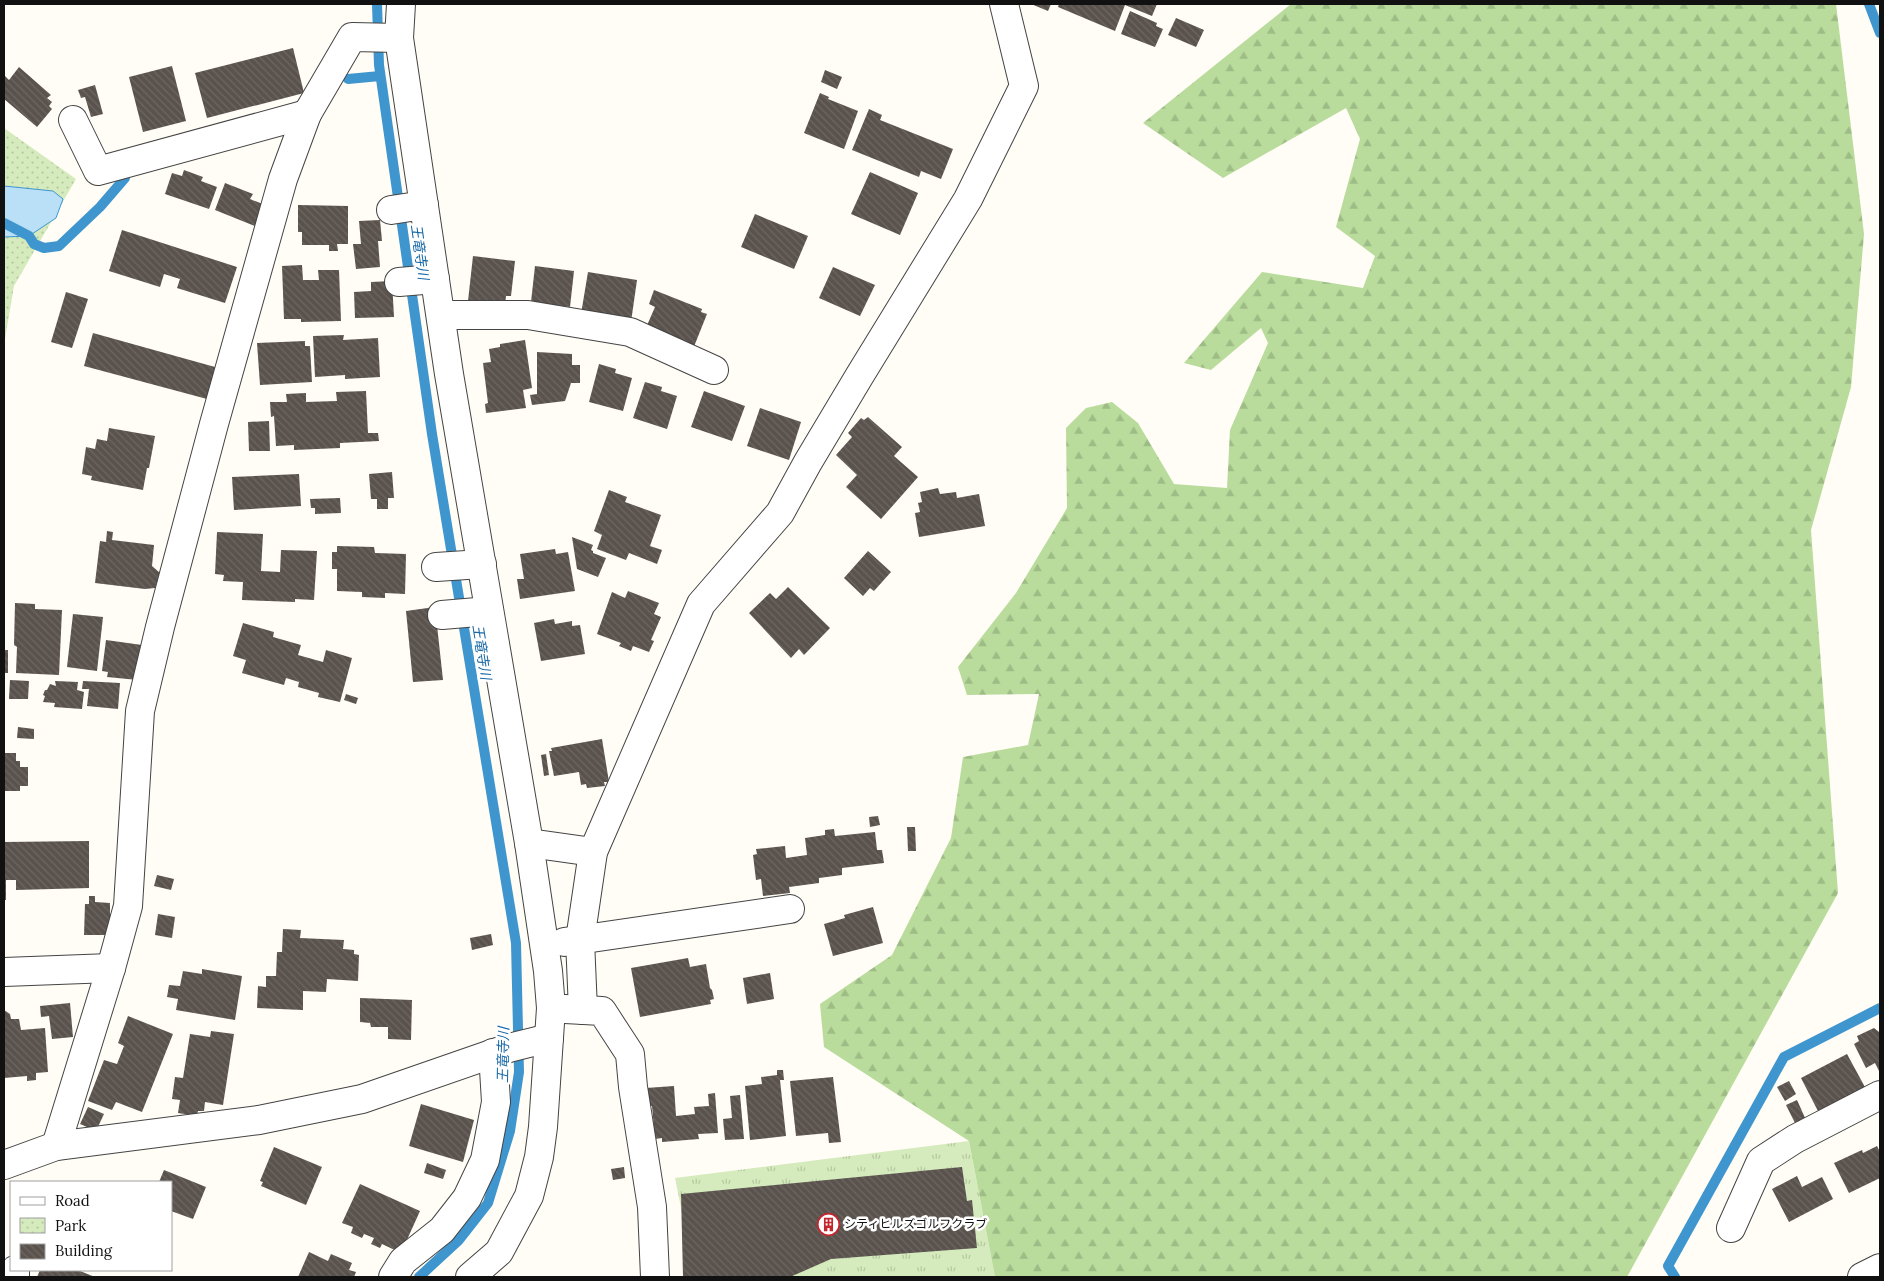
<svg xmlns="http://www.w3.org/2000/svg" width="1884" height="1281" font-family="Lora,'Noto Sans JP',serif">
<defs>
<pattern id="grass-tufts" width="24" height="20" patternUnits="userSpaceOnUse" patternTransform="scale(1.25)"><rect width="24" height="20" fill="#d5ebbd"/><path d="M3 7l-1-3M5 7V3M7 7l1-3M15 17l-1-3M17 17v-4M19 17l1-3" fill="none" stroke="#b6c8a1"/></pattern>
<pattern id="forest-firs" width="22" height="20" patternUnits="userSpaceOnUse" patternTransform="scale(1.25)"><rect width="22" height="20" fill="#b9dc9c"/><path d="M5 1l3.5 6h-7zM16 11l3.5 6h-7z" fill="#9ebc85"/></pattern>
<pattern id="park-dots" width="8" height="8" patternUnits="userSpaceOnUse" patternTransform="scale(1.25)"><rect width="8" height="8" fill="#d5ebbd"/><path d="M2 2h.1M6 6h.1" fill="none" stroke="#b6c8a1" stroke-width="1.8" stroke-linecap="round"/></pattern>
<pattern id="building-back-hatch" width="6" height="6" patternUnits="userSpaceOnUse" patternTransform="scale(1.25)"><rect width="6" height="6" fill="#5a524d"/><path d="M-1 5l2 2M0 0l6 6M5-1l2 2" fill="none" stroke="#6d6662"/></pattern>
</defs>
<rect width="100%" height="100%" fill="#fffdf5"/>
<polygon fill="url(#grass-tufts)" points="969,1141 995,1277 695,1277 675,1178"/>
<polygon fill="url(#forest-firs)" points="1291,4 1836,4 1864,234 1851,387 1811,530 1838,893 1627,1277 995,1277 969,1141 824,1047 820,1004 892,955 951,838 963,757 1028,745 1039,694 967,695 958,667 1016,593 1067,508 1066,428 1086,408 1112,402 1138,423 1174,484 1227,488 1230,430 1268,343 1261,328 1211,370 1184,363 1262,272 1363,288 1375,256 1336,227 1360,139 1346,108 1223,178 1143,123"/>
<polygon fill="url(#park-dots)" points="4,128 76,179 14,286 4,345"/>
<polygon fill="#b9e0f7" stroke="#3f96cf" points="4,186 53,191 63,199 56,218 29,236 4,237"/>
<g fill="none" stroke-linecap="round" stroke-linejoin="round">
<g stroke="#3f96cf" stroke-width="10">
<polyline points="377,4 379,65 432,434 516,943 519,1072 510,1131 488,1203 459,1240 419,1277"/>
<polyline points="1869,4 1880,33"/>
<polyline points="348,79 380,76"/>
<polyline points="4,223 29,236 34,244 44,248 59,246 100,207 125,178"/>
<polyline points="1675,1277 1668,1266 1784,1057 1880,1008"/>
</g>
</g>
<g fill="url(#building-back-hatch)">
<polygon points="1031,4 1051,4 1048,11"/>
<polygon points="1059,4 1157,4 1152,16 1125,5 1115,31 1058,7"/>
<polygon points="1130,11 1157,23 1156,26 1163,29 1155,47 1121,34"/>
<polygon points="1176,18 1204,30 1196,47 1168,35"/>
<polygon points="293,48 304,93 207,118 195,73"/>
<polygon points="172,66 186,121 143,132 129,77"/>
<polygon points="19,67 51,95 47,98 52,102 49,106 52,109 37,127 4,99 4,75 9,80"/>
<polygon points="825,70 842,77 837,89 821,82"/>
<polygon points="95,85 103,114 91,117 85,97 81,98 78,90"/>
<polygon points="820,93 829,97 828,99 858,111 844,149 804,133"/>
<polygon points="869,109 882,115 880,120 953,149 941,179 921,171 919,177 852,150"/>
<polygon points="184,170 203,177 201,181 217,187 209,209 165,194 172,173 182,176"/>
<polygon points="870,172 918,193 900,235 851,214"/>
<polygon points="225,183 253,194 250,199 265,205 257,227 215,210"/>
<polygon points="298,205 348,206 348,244 337,244 338,251 329,251 329,245 302,245 302,232 298,232"/>
<polygon points="755,214 808,236 794,269 741,247"/>
<polygon points="380,220 382,241 378,241 380,267 356,269 353,244 361,244 359,221"/>
<polygon points="122,230 237,267 225,303 177,288 180,279 164,274 160,287 109,271"/>
<polygon points="473,256 515,261 511,296 506,296 505,305 468,301"/>
<polygon points="302,265 303,280 319,280 318,270 339,270 341,321 301,322 301,319 284,319 282,266"/>
<polygon points="535,266 574,271 570,307 531,302"/>
<polygon points="833,267 875,285 860,316 819,298"/>
<polygon points="588,272 637,280 631,322 581,314"/>
<polygon points="392,281 394,317 355,318 354,292 371,291 371,282"/>
<polygon points="654,290 702,309 701,312 707,314 693,349 645,330 655,307 649,304"/>
<polygon points="66,292 88,299 72,348 51,342"/>
<polygon points="93,333 215,367 207,399 84,366"/>
<polygon points="344,335 343,340 378,338 380,377 345,379 345,375 315,377 313,336"/>
<polygon points="525,340 532,388 523,390 526,408 486,413 485,404 488,403 483,363 491,362 489,349 500,347 500,344"/>
<polygon points="305,341 305,346 310,346 312,382 260,385 257,343"/>
<polygon points="537,352 572,354 572,365 580,365 580,383 571,383 565,401 532,405 530,395 537,394"/>
<polygon points="599,364 616,369 615,373 632,378 623,411 589,402"/>
<polygon points="645,382 662,387 661,391 677,396 667,429 633,418"/>
<polygon points="366,391 368,433 378,433 379,441 340,443 340,448 294,450 294,445 276,446 274,416 271,417 270,402 287,402 286,394 306,393 306,402 337,401 336,392"/>
<polygon points="704,391 745,406 732,441 691,427"/>
<polygon points="760,408 801,422 789,460 747,446"/>
<polygon points="868,417 902,447 894,456 918,477 881,519 846,487 857,475 836,455 852,437 848,433 861,418 864,420"/>
<polygon points="269,421 270,451 249,451 248,422"/>
<polygon points="109,428 155,436 149,468 147,468 143,490 91,480 92,476 82,474 86,447 95,449 97,439 107,441"/>
<polygon points="392,472 394,498 388,498 388,509 377,509 377,499 371,499 369,474"/>
<polygon points="299,474 301,506 234,510 232,477"/>
<polygon points="938,488 940,494 956,492 957,498 979,494 985,526 919,537 915,513 920,512 918,503 922,502 920,492"/>
<polygon points="609,490 627,497 625,502 661,515 650,546 662,550 657,564 629,553 626,560 597,549 602,535 594,531"/>
<polygon points="340,498 341,513 315,514 315,508 311,508 310,499"/>
<polygon points="107,531 113,532 112,540 154,545 152,566 160,573 155,588 145,589 95,583 100,541 106,542"/>
<polygon points="217,532 263,534 261,571 280,572 281,550 317,551 314,600 295,599 295,602 242,600 243,582 223,581 224,575 215,574"/>
<polygon points="572,537 593,545 591,550 593,551 593,553 606,558 598,577 577,569"/>
<polygon points="337,546 374,547 375,553 406,554 405,594 385,593 385,598 362,597 362,592 337,591 337,569 332,569 332,552 337,552"/>
<polygon points="555,549 556,554 568,552 575,591 520,599 517,579 524,579 520,554"/>
<polygon points="868,551 891,572 874,591 870,588 863,596 844,578"/>
<polygon points="788,587 830,628 804,655 799,649 791,658 749,613 770,593 776,599"/>
<polygon points="628,591 659,603 654,614 661,617 651,640 654,641 649,652 633,646 631,651 619,646 621,643 597,634 612,592 625,598"/>
<polygon points="15,603 35,604 35,609 62,610 59,675 16,673 17,647 14,645"/>
<polygon points="435,607 443,680 413,682 406,611"/>
<polygon points="73,614 103,617 97,671 67,667"/>
<polygon points="554,619 555,624 572,621 572,626 580,625 585,654 541,661 534,623"/>
<polygon points="243,623 274,632 273,637 301,645 298,655 323,662 326,650 352,658 340,702 318,697 319,693 298,687 299,682 286,678 284,685 242,673 246,660 233,656"/>
<polygon points="106,640 142,645 138,680 107,677 108,672 102,671"/>
<rect x="4" y="650" width="4" height="23"/>
<polygon points="10,680 29,681 28,699 9,699"/>
<polygon points="55,681 78,682 77,690 84,692 82,709 54,707 55,703 43,702 45,696 43,695 45,690 47,690 50,684 56,686"/>
<polygon points="83,681 120,683 118,709 87,706 89,689 82,689"/>
<polygon points="346,694 358,698 356,704 344,700"/>
<polygon points="18,727 34,729 34,739 17,738"/>
<polygon points="602,739 609,782 604,782 605,786 587,788 586,784 581,785 579,772 554,776 549,751 552,751 551,748"/>
<polygon points="4,753 16,753 16,761 20,761 20,767 28,767 28,786 20,786 20,791 4,791"/>
<polygon points="546,754 549,775 544,776 541,755"/>
<polygon points="878,816 880,825 870,827 869,817"/>
<polygon points="907,827 915,827 916,851 908,851"/>
<polygon points="834,829 835,836 875,832 877,850 882,850 884,863 842,868 842,875 819,878 819,883 789,887 790,893 763,896 761,879 756,880 753,855 757,854 756,849 785,846 786,858 807,855 805,838 825,835 825,830"/>
<polygon points="89,841 89,888 16,890 16,880 6,880 6,900 4,900 4,842"/>
<polygon points="157,875 174,879 171,890 154,886"/>
<polygon points="89,896 95,896 95,902 110,903 110,935 84,935 85,904 89,904"/>
<polygon points="873,907 883,943 833,956 824,924 845,918 844,915"/>
<polygon points="158,914 175,917 172,938 155,935"/>
<polygon points="283,929 301,930 300,938 344,940 343,949 354,950 354,954 359,955 358,981 327,979 326,992 303,991 303,1010 257,1008 258,986 266,987 266,976 276,976 277,952 282,952"/>
<polygon points="491,934 493,945 472,950 470,938"/>
<polygon points="688,958 690,967 706,964 710,988 712,990 714,999 710,1000 711,1004 640,1017 631,968"/>
<polygon points="202,969 242,976 235,1020 176,1010 178,999 167,997 169,985 180,986 183,971 202,974"/>
<polygon points="770,973 774,999 747,1004 743,978"/>
<polygon points="360,998 412,1000 411,1040 388,1039 388,1027 371,1027 370,1023 360,1022"/>
<polygon points="70,1003 73,1037 52,1039 49,1016 41,1017 40,1006"/>
<polygon points="4,1010 10,1014 11,1019 19,1019 21,1030 45,1028 48,1072 36,1073 36,1080 27,1081 27,1076 4,1078"/>
<polygon points="128,1016 173,1034 142,1112 116,1102 112,1110 88,1101 104,1060 117,1064 124,1046 118,1043"/>
<polygon points="1874,1028 1879,1032 1880,1031 1880,1073 1875,1063 1866,1068 1854,1044 1859,1041 1857,1036"/>
<polygon points="211,1031 234,1034 223,1105 205,1102 204,1111 198,1111 197,1116 178,1113 180,1100 172,1099 175,1077 183,1078 190,1034 210,1037"/>
<polygon points="1847,1054 1866,1089 1819,1113 1801,1078"/>
<polygon points="777,1070 783,1070 784,1080 780,1080 786,1136 750,1140 745,1086 762,1084 761,1077 777,1075"/>
<polygon points="833,1077 841,1142 829,1143 828,1133 796,1136 790,1081"/>
<polygon points="1789,1081 1796,1094 1785,1101 1777,1087"/>
<polygon points="674,1086 676,1116 695,1114 694,1107 709,1106 708,1094 715,1093 718,1133 698,1134 699,1139 662,1142 662,1138 655,1139 652,1106 648,1106 646,1088"/>
<polygon points="740,1095 744,1139 725,1140 723,1119 732,1118 730,1096"/>
<polygon points="1797,1100 1806,1120 1796,1125 1786,1105"/>
<polygon points="421,1104 474,1120 463,1162 409,1146"/>
<polygon points="88,1107 104,1114 96,1131 80,1124"/>
<polygon points="1877,1146 1880,1152 1880,1178 1849,1193 1834,1163 1862,1150 1863,1153"/>
<polygon points="274,1147 322,1167 306,1205 261,1186 263,1182 260,1181"/>
<polygon points="427,1163 446,1170 443,1179 424,1173"/>
<polygon points="624,1167 625,1178 613,1180 611,1169"/>
<polygon points="962,1167 967,1201 972,1200 977,1248 831,1259 790,1277 683,1277 681,1194"/>
<polygon points="164,1170 206,1187 193,1219 171,1211 171,1182 159,1182"/>
<polygon points="1797,1176 1802,1187 1822,1177 1833,1199 1789,1222 1772,1189"/>
<polygon points="360,1184 420,1211 401,1253 382,1244 380,1248 371,1244 374,1238 364,1234 362,1238 351,1233 353,1227 342,1223"/>
<polygon points="309,1252 328,1261 331,1254 352,1263 349,1270 356,1272 354,1277 298,1277"/>
<polygon points="40,1270 80,1270 80,1271 95,1277 37,1277"/>
</g>
<g fill="none" stroke-linecap="round" stroke-linejoin="round">
<defs>
<g id="minor">
<polyline points="401,4 399,38 449,374 529,843 548,971 551,1008 543,1127 539,1157 529,1196 499,1252 470,1277"/>
<polyline points="73,120 98,171 307,114"/>
<polyline points="391,210 424,205"/>
<polyline points="399,282 435,279"/>
<polyline points="441,315 528,315 630,332 714,370"/>
<polyline points="436,567 482,564"/>
<polyline points="442,615 489,611"/>
<polyline points="529,843 593,852"/>
<polyline points="564,942 790,909"/>
<polyline points="4,972 111,968"/>
<polyline points="565,1009 602,1011 630,1054 633,1087 652,1207 655,1277"/>
<polyline points="583,1010 580,940 593,852 701,604 780,513 808,462 860,375 968,199 1024,86 1004,4"/>
<polyline points="56,1146 111,968 128,906 140,711 160,627 214,424 283,179 307,114 352,37 399,38"/>
<polyline points="4,1165 56,1146 259,1120 362,1099 509,1048 549,1038"/>
<polyline points="1731,1228 1761,1161 1795,1139 1880,1095"/>
<polyline points="15,1277 15,1270"/>
<polyline points="393,1277 403,1261 442,1230 467,1198 485,1160 496,1102 493,1053"/>
<polyline points="1862,1277 1880,1268"/>
</g>
</defs>
<use href="#minor" stroke="#444" stroke-width="30"/>
<use href="#minor" stroke="#fff" stroke-width="28"/>
</g>
<defs>
<symbol id="building-ring" viewBox="-11 -11 22 22"><circle r="9.5" fill="#fff" stroke="#c4262e" stroke-width="1.5"/><path d="M-4-6H4V6H1V3H-1V6H-4ZM-2.5-4.3h1.7v1.8h-1.7ZM.8-4.3h1.7v1.8H.8ZM-2.5-1h1.7V.8h-1.7ZM.8-1h1.7V.8H.8Z" fill="#c4262e"/></symbol>
</defs>
<g fill-rule="evenodd">
<use href="#building-ring" x="816" y="1212" width="25" height="25"/>
</g>
<g text-anchor="middle" stroke-width="5" stroke-linejoin="round" paint-order="stroke">
<g font-size="12" fill="#111" stroke="#fff" text-anchor="start">
<text x="844" y="1228">シティヒルズゴルフクラブ</text>
</g>
<g font-size="14" font-style="italic" fill="#1768a6" stroke="#fff">
<text transform="translate(420 252) rotate(82)" y="5">王竜寺川</text>
<text transform="translate(482 652) rotate(81)" y="5">王竜寺川</text>
<text transform="translate(503 1055) rotate(-89)" y="5">王竜寺川</text>
</g>
</g>
<rect width="1884" height="1281" fill="none" stroke="#111111" stroke-width="10"/>
<rect x="10" y="1181" width="162" height="90" fill="#ffffff" stroke="#a0a0a0"/>
<rect x="20" y="1197" width="25" height="8" fill="#ffffff" stroke="#a0a0a0"/>
<text x="55" y="1206" font-size="15" fill="#111111">Road</text>
<rect x="20" y="1218" width="25" height="15" fill="url(#park-dots)" stroke="#a0a0a0"/>
<text x="55" y="1231" font-size="15" fill="#111111">Park</text>
<rect x="20" y="1244" width="25" height="15" fill="url(#building-back-hatch)" stroke="#a0a0a0"/>
<text x="55" y="1256" font-size="15" fill="#111111">Building</text>
</svg>
